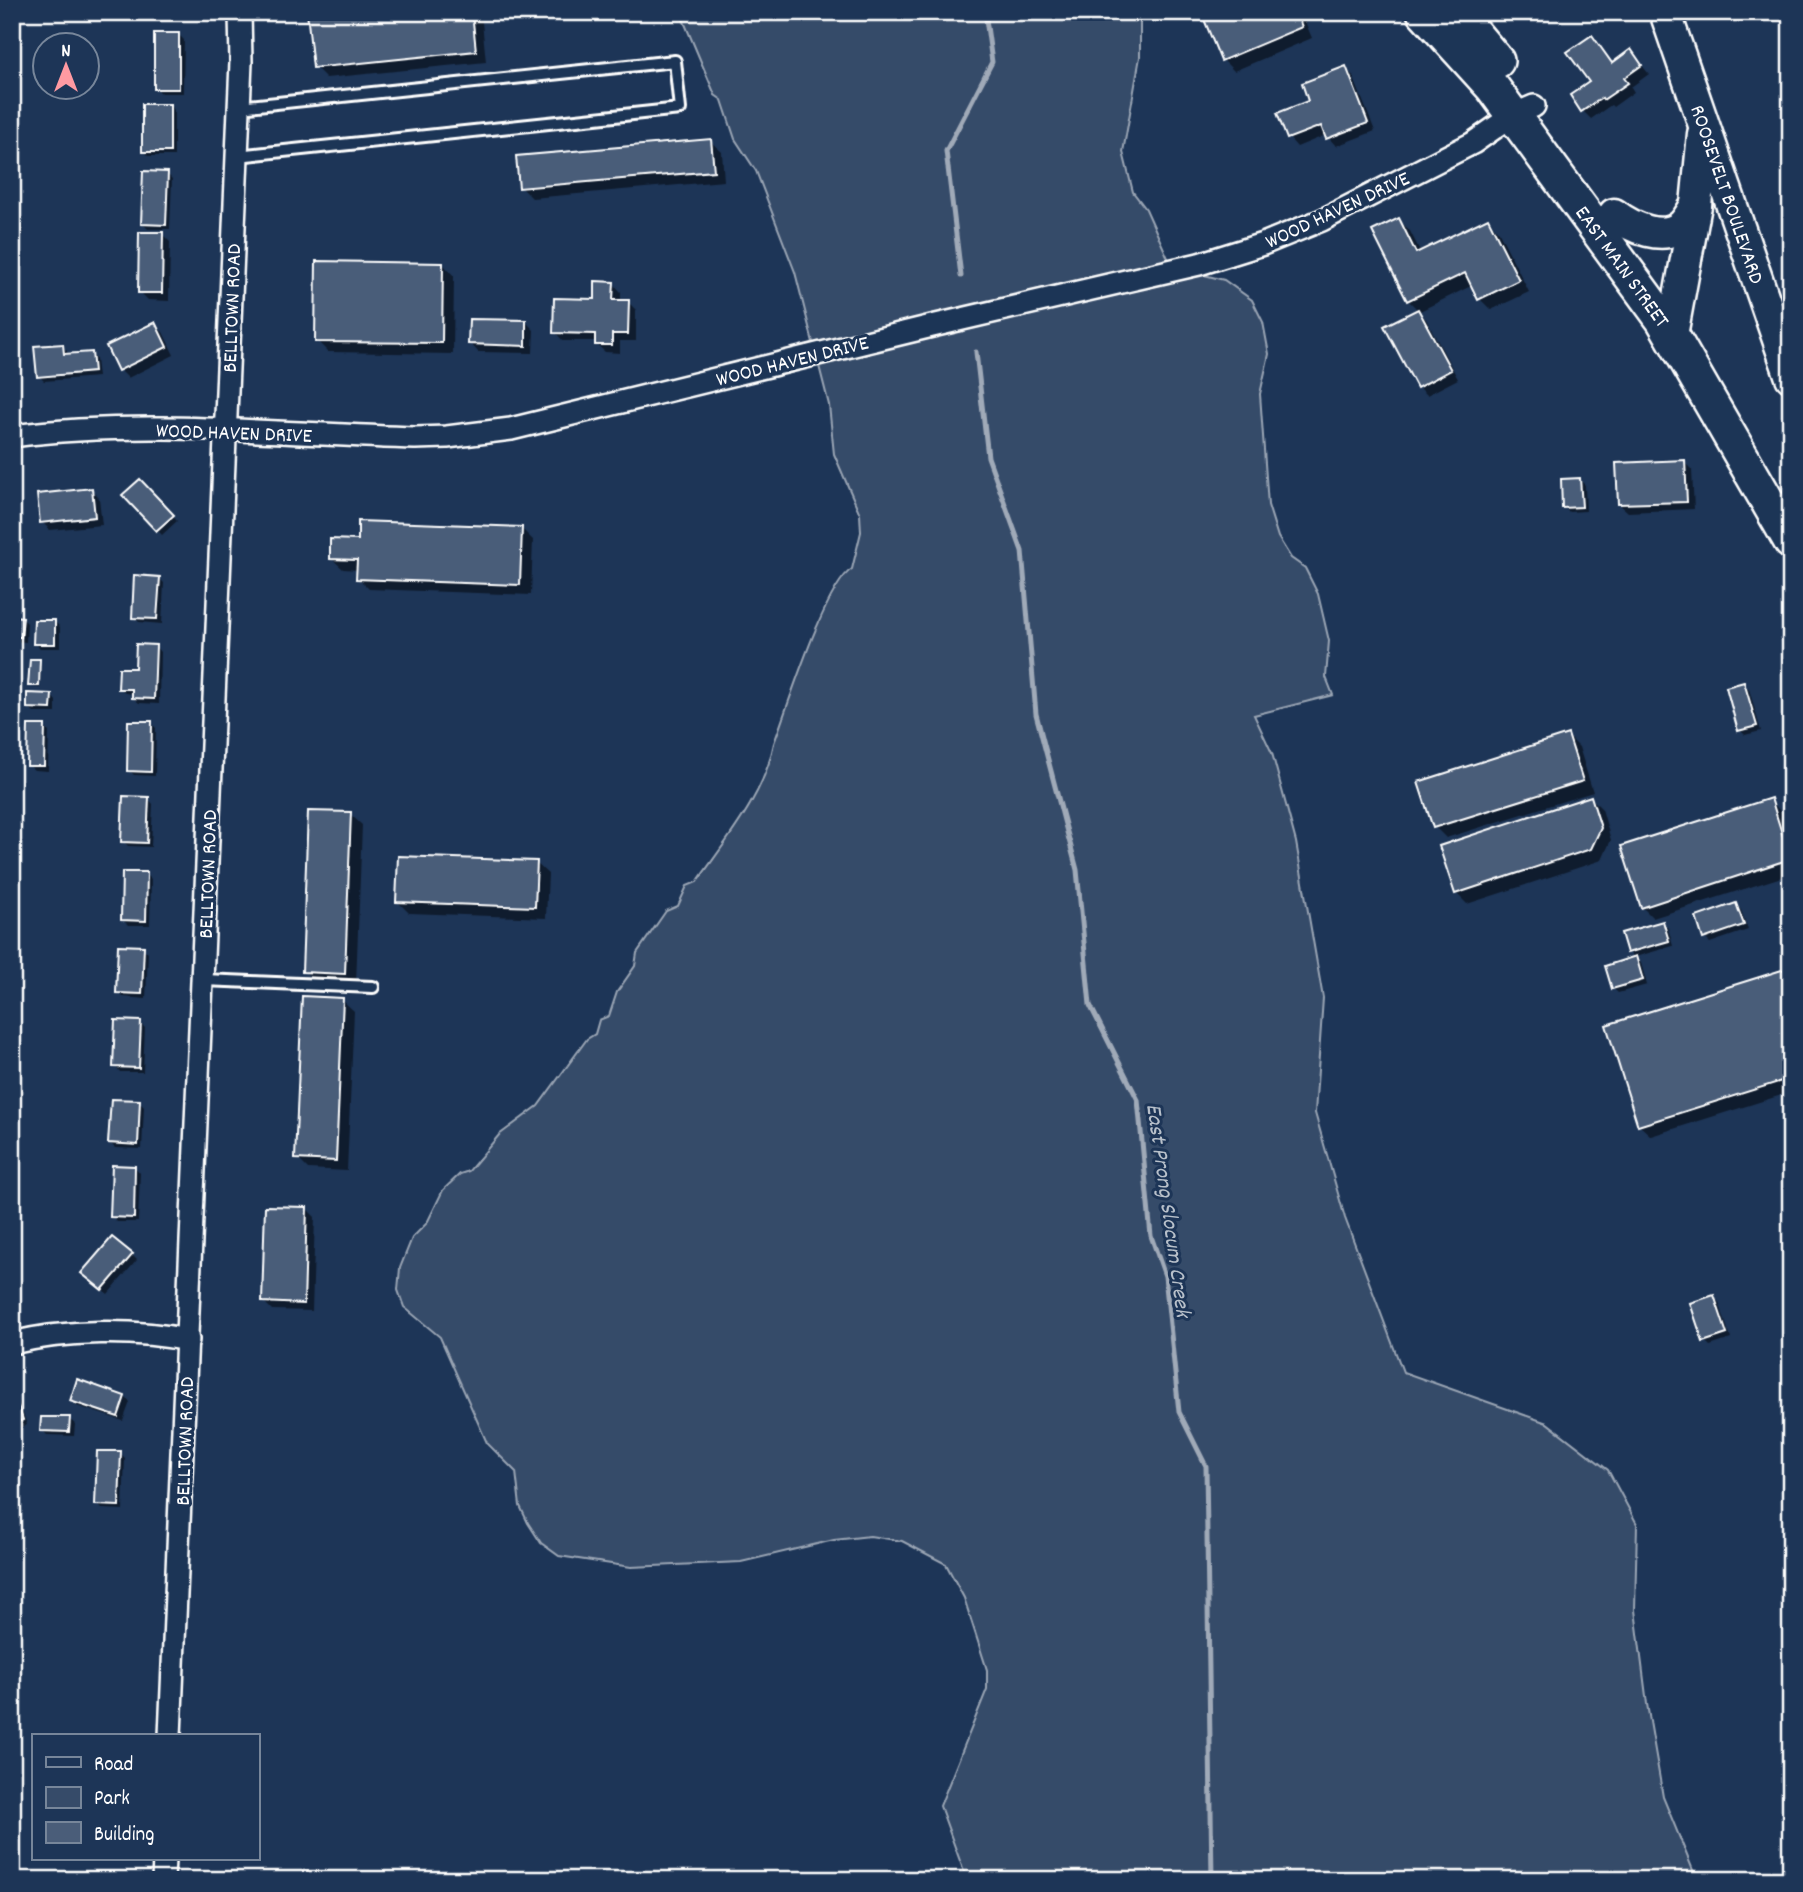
<svg xmlns="http://www.w3.org/2000/svg" width="1803" height="1892" font-family="Dekko,sans-serif">
<rect width="100%" height="100%" fill="#1d3557"/>
<filter id="ink" filterUnits="userSpaceOnUse"><feTurbulence type="fractalNoise" baseFrequency=".0143" numOctaves="2"/><feDisplacementMap in="SourceGraphic" scale="14" xChannelSelector="R" yChannelSelector="G"/><feConvolveMatrix kernelMatrix="1 2 1 2 8 2 1 2 1" color-interpolation-filters="sRGB"/></filter>
<g filter="url(#ink)">
<path fill="#364b69" stroke="#9aa5b4" stroke-width="2" d="M 680,12 L 1140,12 L 1140,57 L 1123,152 L 1133,192 L 1146,209 L 1172,267 L 1224,280 L 1252,300 L 1263,322 L 1269,354 L 1260,394 L 1268,505 L 1278,537 L 1291,558 L 1305,568 L 1318,594 L 1329,641 L 1326,677 L 1333,695 L 1254,715 L 1272,753 L 1296,842 L 1323,998 L 1315,1113 L 1345,1218 L 1403,1372 L 1547,1423 L 1608,1470 L 1637,1524 L 1635,1610 L 1647,1704 L 1663,1797 L 1697,1880 L 967,1880 L 940,1806 L 987,1689 L 987,1670 L 964,1598 L 946,1564 L 902,1541 L 870,1536 L 834,1540 L 741,1562 L 631,1567 L 559,1556 L 541,1543 L 528,1523 L 520,1506 L 516,1472 L 487,1443 L 440,1337 L 404,1307 L 398,1290 L 400,1268 L 412,1238 L 427,1223 L 443,1190 L 460,1174 L 469,1171 L 499,1135 L 538,1106 L 587,1039 L 595,1034 L 599,1020 L 609,1016 L 617,992 L 635,966 L 637,953 L 666,911 L 678,906 L 687,886 L 697,882 C 727,839 764,796 774,743 C 787,709 825,585 852,569 L 861,532 L 860,514 L 834,454 L 829,405 L 795,272 L 756,171 L 735,139 L 722,100 L 715,95 Z"/>
<g fill="#0007">
<polygon points="145,12 189,12 188,20 150,17"/>
<polygon points="309,12 481,12 486,62 326,78 315,67"/>
<polygon points="1203,12 1301,12 1312,38 1234,71 1223,60"/>
<polygon points="179,35 184,40 183,93 161,93 156,88"/>
<polygon points="1592,37 1613,64 1631,52 1649,74 1631,87 1634,92 1613,107 1611,105 1591,119 1583,111 1591,82"/>
<polygon points="1345,68 1353,76 1375,131 1336,146 1326,135 1297,147 1289,138 1311,102"/>
<polygon points="169,105 174,110 174,156 148,156 143,151"/>
<polygon points="710,141 722,152 724,181 532,198 521,187"/>
<polygon points="167,174 172,179 170,229 148,229 143,224"/>
<polygon points="12,189 19,194 23,236 12,237"/>
<polygon points="1399,220 1410,231 1421,253 1488,220 1499,232 1529,292 1491,310 1480,299 1473,285 1418,312 1426,319 1458,379 1427,395 1419,387 1418,310 1408,300"/>
<polygon points="162,234 170,242 169,301 148,300 140,292"/>
<polygon points="443,264 454,276 453,354 328,352 317,341"/>
<polygon points="613,283 621,292 621,302 628,302 636,310 636,341 620,341 620,353 605,352 596,344 596,341 563,341 555,332 597,301"/>
<polygon points="526,322 534,330 533,353 478,352 470,343"/>
<polygon points="154,324 163,332 174,355 128,378 120,370"/>
<polygon points="62,346 67,351 68,356 91,354 96,359 98,377 44,381 39,376"/>
<polygon points="1684,462 1692,470 1694,509 1628,512 1619,504"/>
<polygon points="1580,480 1585,485 1586,511 1569,512 1564,507"/>
<polygon points="140,481 177,521 162,535 125,495"/>
<polygon points="91,490 99,498 102,525 50,530 42,522"/>
<polygon points="12,500 15,523 12,523"/>
<polygon points="522,529 533,540 531,595 369,589 358,578 358,570 343,569 331,558 359,542"/>
<polygon points="159,578 164,583 162,624 139,622 134,617"/>
<polygon points="12,618 22,618 27,623 26,642 12,641"/>
<polygon points="55,622 60,627 60,648 40,648 35,643"/>
<polygon points="155,646 160,652 159,704 139,703 133,698 133,694 125,693 120,688"/>
<polygon points="39,661 41,663 40,688 32,687 30,685"/>
<polygon points="1743,684 1749,689 1761,731 1745,735 1740,730"/>
<polygon points="51,695 56,701 56,713 34,713 29,708"/>
<polygon points="151,723 156,728 155,776 134,775 129,770"/>
<polygon points="44,727 49,732 48,771 34,770 28,765"/>
<polygon points="1568,736 1579,747 1593,792 1446,838 1435,827"/>
<polygon points="148,798 153,804 151,847 128,846 123,841"/>
<polygon points="1591,798 1602,809 1611,840 1602,860 1467,904 1456,893"/>
<polygon points="1770,800 1781,812 1791,840 1791,874 1653,918 1642,907"/>
<polygon points="350,814 362,825 356,984 315,982 304,971"/>
<polygon points="536,863 548,874 546,918 409,913 398,902"/>
<polygon points="146,874 151,879 150,925 128,925 123,920"/>
<polygon points="1736,905 1741,910 1748,930 1710,943 1705,938"/>
<polygon points="1662,923 1668,928 1673,946 1635,957 1641,963 1647,985 1618,993 1613,988 1635,958 1629,952"/>
<polygon points="143,948 148,953 146,999 123,997 118,992"/>
<polygon points="1785,971 1791,976 1791,1092 1651,1136 1639,1125"/>
<polygon points="342,1000 354,1011 347,1171 308,1169 297,1158"/>
<polygon points="140,1023 145,1028 143,1072 120,1072 115,1066"/>
<polygon points="139,1102 144,1107 142,1149 115,1148 110,1143"/>
<polygon points="135,1167 140,1173 138,1222 117,1222 112,1216"/>
<polygon points="307,1209 315,1217 312,1311 272,1310 264,1302"/>
<polygon points="132,1255 137,1260 108,1294 88,1278"/>
<polygon points="1713,1297 1719,1302 1731,1339 1710,1346 1705,1341"/>
<polygon points="12,1397 19,1402 27,1425 12,1430"/>
<polygon points="125,1397 130,1402 123,1421 77,1406 72,1401"/>
<polygon points="69,1419 75,1424 74,1436 47,1435 42,1430"/>
<polygon points="120,1453 125,1458 123,1510 102,1509 97,1504"/>
</g>
<g fill="none" stroke-linecap="round" stroke-linejoin="round">
<g stroke="#a0aab8" stroke-width="5">
<polyline points="961,276 946,151 992,62 985,12"/>
<polyline points="976,352 988,457 1022,551 1036,714 1077,870 1090,1005 1138,1100 1151,1236 1165,1276 1179,1412 1206,1466 1212,1880"/>
</g>
</g>
<g fill="#4a5d79" stroke="#fff" stroke-width="2">
<polygon points="145,12 184,12 184,15"/>
<polygon points="307,12 472,12 476,51 313,68"/>
<polygon points="1201,12 1296,12 1302,27 1221,61"/>
<rect x="154" y="33" width="25" height="56"/>
<polygon points="1592,35 1612,63 1631,49 1642,65 1624,78 1628,83 1603,100 1602,98 1581,112 1570,95 1589,82 1567,52"/>
<polygon points="1346,66 1368,123 1326,139 1321,126 1287,139 1277,113 1308,101 1302,83"/>
<rect x="142" y="104" width="28" height="48"/>
<polygon points="711,139 714,171 519,188 516,156"/>
<polygon points="143,171 168,172 166,225 141,224"/>
<polygon points="12,187 14,187 19,231 12,232"/>
<polygon points="1399,218 1416,253 1488,218 1519,280 1478,300 1465,273 1407,301 1372,231"/>
<polygon points="139,232 163,232 162,293 138,293"/>
<polygon points="316,261 443,263 442,343 315,342"/>
<polygon points="595,281 614,282 613,300 629,300 628,334 612,334 612,345 595,345 595,334 553,333 554,298 595,299"/>
<polygon points="1418,309 1451,370 1417,388 1384,326"/>
<polygon points="469,319 526,320 526,346 468,344"/>
<polygon points="155,322 167,347 118,371 106,346"/>
<polygon points="63,344 64,354 92,352 94,372 37,377 34,346"/>
<polygon points="1685,460 1687,502 1618,504 1616,463"/>
<polygon points="1580,478 1582,507 1562,508 1561,479"/>
<polygon points="140,479 174,515 156,531 122,495"/>
<polygon points="92,488 95,517 40,523 37,494"/>
<polygon points="358,521 522,527 520,585 356,579 357,560 330,559 330,539 358,540"/>
<polygon points="134,575 160,577 157,619 132,618"/>
<polygon points="12,616 23,617 21,637 12,637"/>
<polygon points="34,620 55,620 55,644 33,644"/>
<polygon points="136,644 156,645 154,699 132,698 132,689 118,689 119,668 135,668"/>
<polygon points="30,659 40,659 39,686 28,686"/>
<polygon points="1744,682 1757,726 1738,731 1726,687"/>
<polygon points="27,693 52,694 51,709 27,708"/>
<polygon points="128,721 152,721 151,772 127,771"/>
<polygon points="28,725 45,725 44,766 27,766"/>
<polygon points="1568,734 1583,781 1433,828 1418,782"/>
<polygon points="123,796 149,797 147,843 121,842"/>
<polygon points="1591,796 1601,828 1591,849 1455,894 1439,846"/>
<polygon points="1771,798 1790,859 1641,908 1621,846"/>
<polygon points="308,811 351,812 345,974 302,972"/>
<polygon points="398,856 537,861 535,907 396,902"/>
<polygon points="122,872 147,872 146,921 121,920"/>
<polygon points="1736,903 1744,925 1703,939 1696,917"/>
<polygon points="1663,921 1669,941 1627,953 1621,933"/>
<polygon points="118,945 144,946 142,994 116,993"/>
<polygon points="1636,956 1643,980 1612,989 1605,966"/>
<polygon points="1785,969 1791,986 1791,1078 1638,1126 1606,1025"/>
<polygon points="302,996 343,998 336,1161 295,1159"/>
<polygon points="115,1020 141,1021 139,1068 113,1067"/>
<polygon points="111,1099 140,1100 138,1145 108,1143"/>
<polygon points="112,1165 135,1166 134,1218 110,1217"/>
<polygon points="265,1206 307,1207 304,1304 262,1302"/>
<polygon points="112,1237 133,1254 102,1290 81,1273"/>
<polygon points="1714,1295 1727,1334 1703,1342 1690,1303"/>
<polygon points="77,1379 125,1396 118,1417 70,1401"/>
<polygon points="12,1395 14,1395 23,1420 12,1424"/>
<polygon points="41,1417 70,1417 69,1432 40,1431"/>
<polygon points="97,1451 121,1451 119,1506 95,1505"/>
</g>
<g fill="none" stroke-linecap="round" stroke-linejoin="round">
<defs>
<g id="lane">
<polyline points="237,156 680,109 675,61 239,107"/>
<polyline points="203,980 373,987"/>
</g>
<g id="street">
<path d="M 12,436 C 146,419 281,434 415,438 L 447,437 L 511,429 L 932,326 L 1199,264 L 1263,244 L 1322,220 L 1473,143 L 1513,115 L 1534,106"/>
<path d="M 12,1343 C 64,1330 136,1329 188,1340"/>
<polyline points="170,1736 241,62 240,12"/>
<polyline points="163,1880 164,1859"/>
</g>
<g id="secondary">
<polyline points="1665,12 1791,377"/>
<path d="M 1614,214 C 1631,227 1664,243 1683,224 C 1688,219 1692,211 1696,205"/>
<polyline points="1672,335 1696,205 1703,134"/>
</g>
<g id="primary">
<polyline points="1424,12 1493,88 1663,320 1791,542"/>
<polyline points="1456,12 1497,61"/>
</g>
</defs>
<use href="#lane" stroke="#fff" stroke-width="16"/>
<use href="#street" stroke="#fff" stroke-width="26"/>
<use href="#secondary" stroke="#fff" stroke-width="35"/>
<use href="#primary" stroke="#fff" stroke-width="38"/>
<use href="#lane" stroke="#1d3557" stroke-width="10"/>
<use href="#street" stroke="#1d3557" stroke-width="21"/>
<use href="#secondary" stroke="#1d3557" stroke-width="30"/>
<use href="#primary" stroke="#1d3557" stroke-width="33"/>
</g>
</g>
<g text-anchor="middle" stroke-width="6" stroke-linejoin="round" paint-order="stroke">
<g font-size="21" fill="#fff" stroke="#1d3557">
<text transform="translate(1728 194) rotate(71)" y="7">ROOSEVELT BOULEVARD</text>
<text transform="translate(1337 209) rotate(-25)" y="7">WOOD HAVEN DRIVE</text>
<text transform="translate(1623 266) rotate(54)" y="7">EAST MAIN STREET</text>
<text transform="translate(231 308) rotate(-88)" y="7">BELLTOWN ROAD</text>
<text transform="translate(792 360) rotate(-14)" y="7">WOOD HAVEN DRIVE</text>
<text transform="translate(234 432) rotate(2)" y="7">WOOD HAVEN DRIVE</text>
<text transform="translate(207 874) rotate(-88)" y="7">BELLTOWN ROAD</text>
<text transform="translate(184 1441) rotate(-88)" y="7">BELLTOWN ROAD</text>
</g>
<g font-size="23" font-style="italic" fill="#b8c0ca" stroke="#1d3557">
<text transform="translate(1170 1210) rotate(82)" y="8">East Prong Slocum Creek</text>
</g>
</g>
<rect width="1803" height="1892" fill="none" stroke="#1d3557" stroke-width="42"/>
<rect x="21" y="21" width="1761" height="1850" fill="none" stroke="#fff" stroke-width="2.5" filter="url(#ink)"/>
<rect x="32" y="1734" width="228" height="126" fill="#1d3557" stroke="#77869a" stroke-width="2"/>
<rect x="46" y="1757" width="35" height="10" fill="#1d3557" stroke="#77869a" stroke-width="2"/>
<text x="94" y="1770" font-size="21" fill="#ffffff">Road</text>
<rect x="46" y="1787" width="35" height="21" fill="#364b69" stroke="#77869a" stroke-width="2"/>
<text x="94" y="1804" font-size="21" fill="#ffffff">Park</text>
<rect x="46" y="1822" width="35" height="21" fill="#4a5d79" stroke="#77869a" stroke-width="2"/>
<text x="94" y="1840" font-size="21" fill="#ffffff">Building</text>
<g transform="translate(66 66)"><circle r="33" fill="#1d3557" stroke="#77869a" stroke-width="2"/>
<path d="M0-5L12 26L0 18L-12 26Z" fill="#ff9aa2"/>
<text y="-10" font-size="19" font-weight="bold" text-anchor="middle" fill="#ffffff">N</text>
</g>
</svg>
